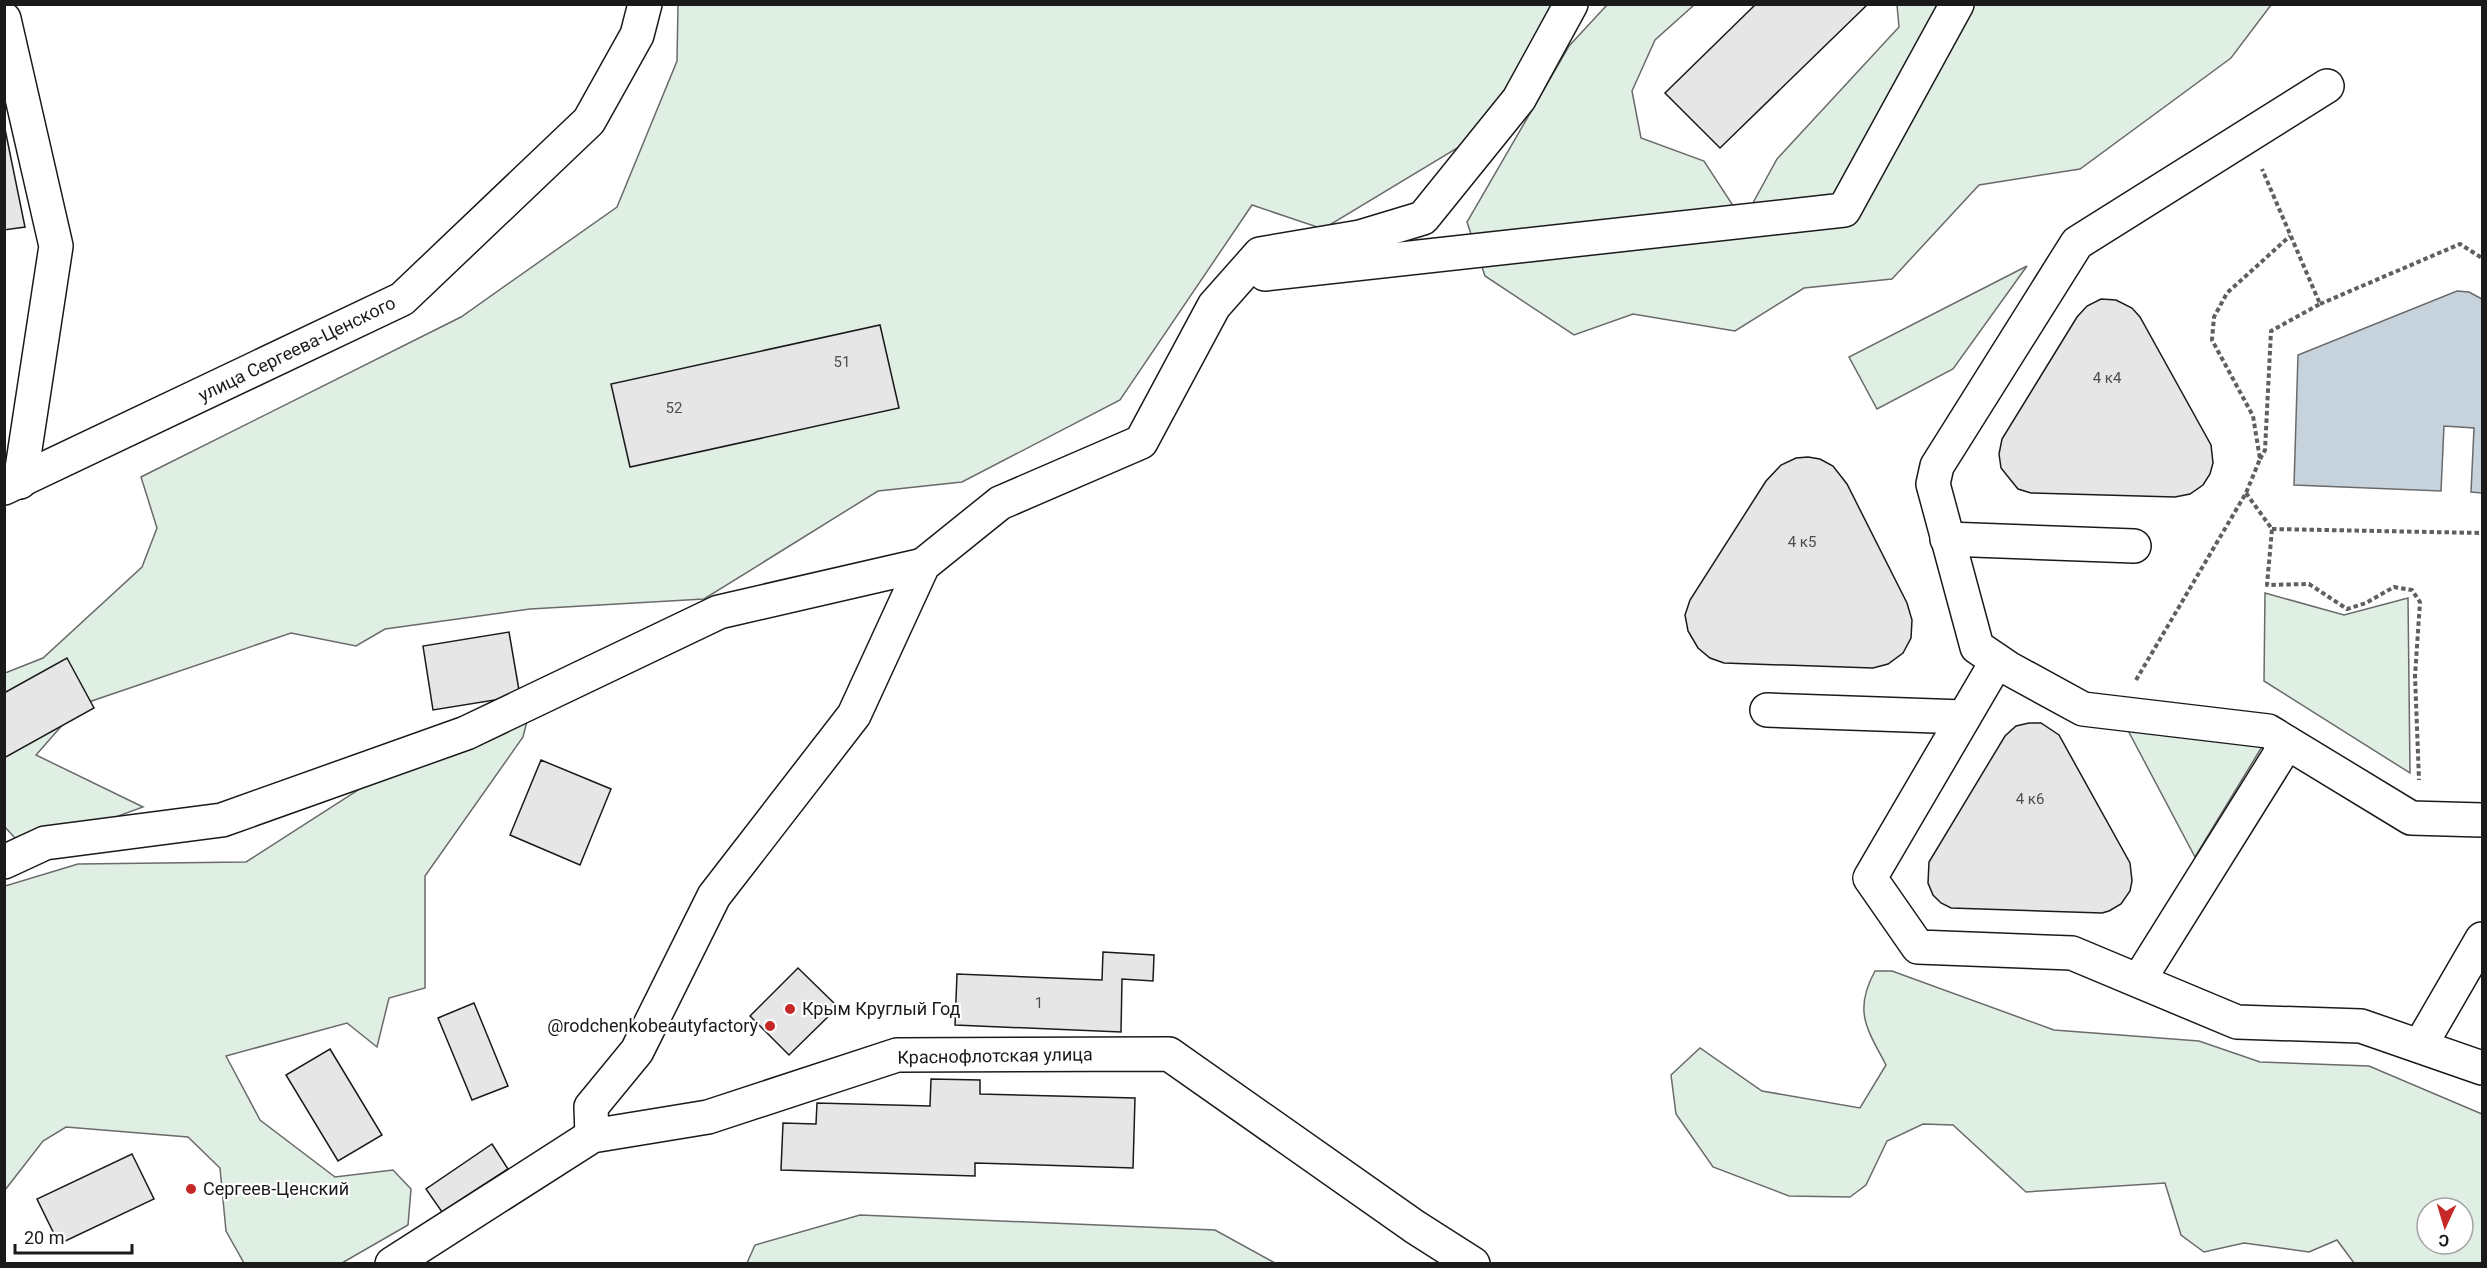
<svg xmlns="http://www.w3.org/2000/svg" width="2487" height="1268" font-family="Roboto,sans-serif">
<rect width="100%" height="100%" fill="#fff"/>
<g fill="#e0efe3" stroke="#6a6a6a" stroke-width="1.5" fill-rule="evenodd">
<polygon points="678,5 1560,5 1544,47 1464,144 1323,229 1252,205 1120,400 962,482 878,491 704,599 530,609 385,629 356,646 291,633 80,705 36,755 143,807 45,843 15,838 5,827 5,673 43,658 142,567 157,528 141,477 461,317 617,207 677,61"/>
<polygon points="1607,5 1694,5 1655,40 1632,91 1641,138 1704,161 1743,221 1777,159 1899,27 1897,5 2271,5 2231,58 2080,169 1979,185 1892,279 1804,288 1735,331 1633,314 1574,335 1485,276 1467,222 1569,46"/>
<polygon points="2027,266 1953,369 1877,409 1849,357"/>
<polygon points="2265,593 2344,615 2408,598 2410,773 2264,681"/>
<polygon points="528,717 523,737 425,876 425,988 389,998 377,1047 347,1023 226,1056 260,1120 335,1177 393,1170 411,1189 408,1225 342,1263 244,1263 226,1231 220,1168 188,1137 66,1127 43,1141 5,1190 5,886 78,864 246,862 411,756"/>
<polygon points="2123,721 2263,745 2195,857"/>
<path d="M 1875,971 L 1892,971 L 2054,1030 L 2199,1041 L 2260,1062 L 2369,1066 L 2482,1114 L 2482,1263 L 2354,1263 L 2337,1240 L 2309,1252 L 2244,1243 L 2204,1252 L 2181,1235 L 2165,1183 L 2026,1192 L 1953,1125 L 1923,1124 L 1887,1141 L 1866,1185 L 1850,1197 L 1789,1196 L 1713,1167 L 1676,1114 L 1671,1075 L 1700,1048 L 1762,1091 L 1860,1108 L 1886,1065 C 1867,1029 1853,1011 1875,971 ZM 2427,1208 L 2463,1208 L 2463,1244 L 2427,1244 Z"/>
<polygon points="860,1215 1215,1230 1275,1263 747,1263 755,1245"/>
</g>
<polygon fill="#c6d2dc" stroke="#6a6a6a" stroke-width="1.5" points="2457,291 2469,292 2482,299 2482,493 2471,492 2474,428 2444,426 2441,491 2294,485 2298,355"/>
<g fill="#e6e6e6" stroke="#1a1a1a" stroke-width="1.5">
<polygon points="1756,4 1868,4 1720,148 1665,93"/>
<polygon points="4,124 25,227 4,230"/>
<polygon points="2101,299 2116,300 2132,308 2140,317 2211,445 2213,463 2210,474 2203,485 2190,494 2175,497 2031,493 2018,489 2001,468 1999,454 2002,439 2077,317 2087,306"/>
<polygon points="880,325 899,408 630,467 611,384"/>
<polygon points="1808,457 1820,459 1833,466 1847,484 1907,603 1912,620 1911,638 1903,653 1888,664 1873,668 1724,663 1710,658 1698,648 1688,631 1685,615 1690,600 1766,481 1781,465 1796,458"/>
<polygon points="509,632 520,696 433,710 423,646"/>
<polygon points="67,658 94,708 4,758 4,693"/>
<polygon points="2029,723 2041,723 2059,735 2130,863 2132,881 2130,891 2121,904 2109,911 2102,913 1951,908 1941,903 1933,895 1928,883 1929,862 2005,736 2016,726"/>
<polygon points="541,760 611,789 580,865 510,835"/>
<polygon points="1103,952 1154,955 1153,981 1122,979 1121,1032 955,1025 957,974 1102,980"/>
<polygon points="798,968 838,1007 789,1055 750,1016"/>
<polygon points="474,1003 508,1086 472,1100 438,1018"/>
<polygon points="330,1049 382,1135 338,1161 286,1075"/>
<polygon points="931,1079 980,1080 980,1094 1135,1098 1133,1168 975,1163 975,1176 781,1170 783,1123 816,1124 817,1103 930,1106"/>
<polygon points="492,1144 508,1169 442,1212 426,1189"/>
<polygon points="132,1154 154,1199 59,1244 37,1199"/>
</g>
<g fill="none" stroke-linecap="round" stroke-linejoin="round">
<defs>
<g id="minor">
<polyline points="4,19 56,246 20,482"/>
<polyline points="2327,86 2077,243 1937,466 1933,484 1977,647 2008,668 2083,709 2268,731 2411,818 2482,820"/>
<polyline points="1265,274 1844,210 1957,4"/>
<polyline points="4,488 402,299 589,121 637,35 645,4"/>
<polyline points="1947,539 2134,546"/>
<polyline points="1997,661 1870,878 1918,947 2072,953 2237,1022 2361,1026 2482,1068"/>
<polyline points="1767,710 1964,717"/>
<polyline points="4,862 45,843 222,820 466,733 719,612 923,565"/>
<polyline points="2139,980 2287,743"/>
<polyline points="2420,1046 2482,939"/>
<polyline points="592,1136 591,1107 637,1051 714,896 854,715 923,565 1000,503 1141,442 1214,306 1260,254 1360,237 1423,218 1519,99 1571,4"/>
<polyline points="392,1264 592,1136 708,1117 897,1055 1169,1054 1415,1227 1473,1264"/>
</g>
</defs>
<use href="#minor" stroke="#1a1a1a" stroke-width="36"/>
<g stroke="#5f5f5f" stroke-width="4" stroke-dasharray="4.5 3" stroke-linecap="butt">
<polyline points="2320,304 2460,244 2482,258"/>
<polyline points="2260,459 2265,450 2271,331 2320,304 2262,169"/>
<polyline points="2246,493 2272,529 2267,585 2309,584 2347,609 2366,603 2394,587 2412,590 2420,602 2415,676 2419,780"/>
<polyline points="2272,529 2482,533"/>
<polyline points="2136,680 2246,493 2260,459 2253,416 2212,340 2214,317 2227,293 2290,236"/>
</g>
<use href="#minor" stroke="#fff" stroke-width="33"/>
</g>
<g fill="#c62828" stroke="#fff" stroke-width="2">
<circle cx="790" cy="1009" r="6"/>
<circle cx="770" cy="1026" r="6"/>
<circle cx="191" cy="1189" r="6"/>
</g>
<g text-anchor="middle" stroke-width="4.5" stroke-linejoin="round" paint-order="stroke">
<g font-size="15" fill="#4d4d4d">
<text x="842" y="367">51</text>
<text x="2107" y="383">4 к4</text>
<text x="674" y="413">52</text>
<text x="1802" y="547">4 к5</text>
<text x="2030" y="804">4 к6</text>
<text x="1039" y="1008">1</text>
</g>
<g font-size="18" fill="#1a1a1a" stroke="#fff">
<text transform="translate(297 349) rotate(-26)" y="6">улица Сергеева-Ценского</text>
<text transform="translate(995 1056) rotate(-1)" y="6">Краснофлотская улица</text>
</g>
<g font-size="18" fill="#1a1a1a" stroke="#fff" text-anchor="start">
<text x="802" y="1015">Крым Круглый Год</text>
<text x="758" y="1032" text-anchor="end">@rodchenkobeautyfactory</text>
<text x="203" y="1195">Сергеев-Ценский</text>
</g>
</g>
<rect width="2487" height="1268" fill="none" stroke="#1a1a1a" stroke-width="12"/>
<g transform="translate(2445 1226) rotate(184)"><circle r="28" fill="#ffffff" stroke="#a3a3a3" stroke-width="1.5"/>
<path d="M0-4.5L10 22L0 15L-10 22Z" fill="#c62828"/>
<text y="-9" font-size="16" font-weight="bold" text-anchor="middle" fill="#1a1a1a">С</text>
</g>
<path d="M15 1244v9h117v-9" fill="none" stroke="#1a1a1a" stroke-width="3"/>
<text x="24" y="1244" font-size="18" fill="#1a1a1a" stroke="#ffffff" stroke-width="4.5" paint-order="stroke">20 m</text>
</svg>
